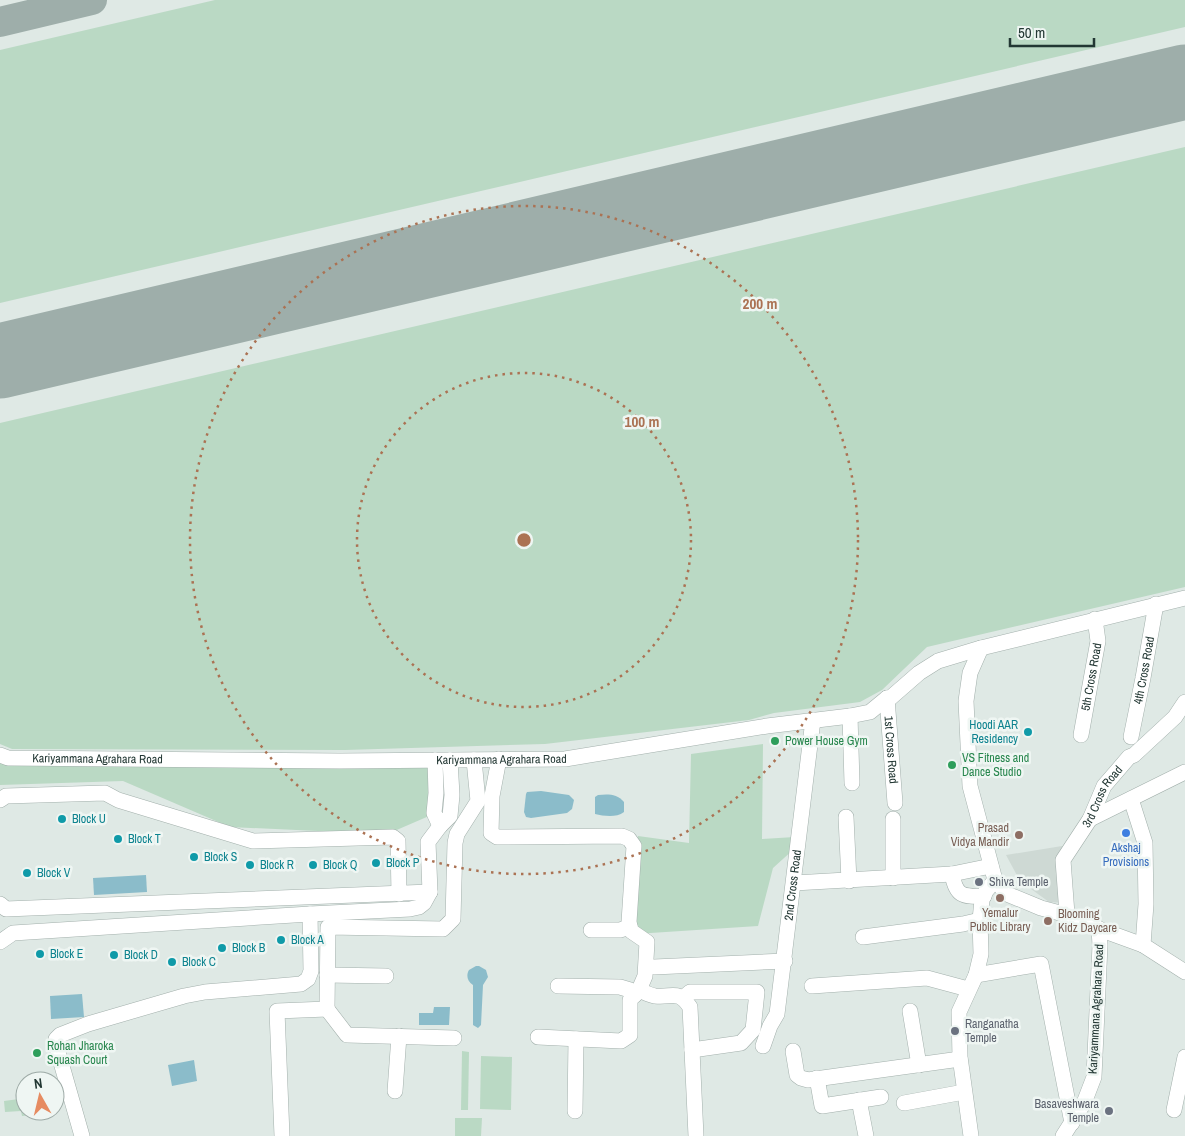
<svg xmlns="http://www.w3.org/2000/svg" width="1185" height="1136" font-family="'Archivo Narrow',sans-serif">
<rect width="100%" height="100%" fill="#dfe9e5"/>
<polygon fill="#ced9d4" points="1062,846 1067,903 1049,902 1020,881 1006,855"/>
<g fill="#bad9c4">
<polygon points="215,0 1185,0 1185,27 0,303 0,50"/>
<polygon points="1185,147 1185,587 927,647 882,690 860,702 774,713 749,720 545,744 345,750 12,749 0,744 0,423"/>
<polygon points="763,744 762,839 795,837 794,849 773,868 758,926 635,934 638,836 689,843 691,754"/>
<polygon points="0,762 7,764 430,768 429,816 392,832 339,832 230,827 123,781 0,785"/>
<polygon points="462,1051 469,1052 468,1110 461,1110"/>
<polygon points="481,1056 512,1057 511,1110 480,1109"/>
<polygon points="19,1095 25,1095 25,1111 32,1111 32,1115 22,1116 21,1111 5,1112 4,1101 19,1099"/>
<polygon points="455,1118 482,1118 481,1136 455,1136"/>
</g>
<g fill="#8bbcca">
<polygon points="541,791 569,795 574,800 572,809 567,813 531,818 526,817 524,812 526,794 527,792"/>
<path d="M 598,795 C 609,794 617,794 624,802 L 624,812 C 616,818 604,816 595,814 L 595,797 Z"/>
<polygon points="146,875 147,892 94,895 93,878"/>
<path d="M 476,966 L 479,966 L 486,970 L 488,977 L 483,985 L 481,1025 L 478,1028 L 473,1025 L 473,985 C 467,981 466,975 469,970 Z"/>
<polygon points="82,994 84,1017 51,1019 50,996"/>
<polygon points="434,1007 450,1007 449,1025 419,1025 419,1013 433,1013"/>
<polygon points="194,1060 197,1081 172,1086 168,1065"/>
</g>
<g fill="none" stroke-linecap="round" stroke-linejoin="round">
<polyline stroke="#9eaeaa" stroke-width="30" points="0,22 92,0"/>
<polyline stroke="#9eaeaa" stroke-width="75" points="0,361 1185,82"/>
<defs>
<g id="minor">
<polyline points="981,648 970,673 966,701 970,786 995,880 1007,894 1041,908 1086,920 1099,929 1100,945 1094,1077 1084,1103 1063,1136"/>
<path id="s1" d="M 887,698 L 895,803"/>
<polyline points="850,716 852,783"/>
<path id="s2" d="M 1081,735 L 1098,641 L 1095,619"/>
<path id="s3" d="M 1131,737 L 1143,678 L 1156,604"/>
<path id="s4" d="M 0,755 L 8,758 L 340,761 L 565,759 L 767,726 L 850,716 L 870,712 L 887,698 L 888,700 L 919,673 L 938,661 L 981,648 L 1185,598"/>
<path d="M 499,759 L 492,796 L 491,833 L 497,837 L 622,836 L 629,839 L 634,846 L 629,922 L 631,931 L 647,942 L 645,976 L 639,990 C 644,992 649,995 655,996 C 673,998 678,989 690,1007 L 696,1136"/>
<polyline points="435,760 436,793 434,813 440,826 450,816 452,795 450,760"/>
<polyline points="1131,799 1145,843 1146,904 1143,945"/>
<polyline points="0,800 6,796 105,793 118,800 253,841 393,837 398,841 399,894"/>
<polyline points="846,817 849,881"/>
<polyline points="893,819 893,878"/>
<polyline points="1090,819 1185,772"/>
<path d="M 952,874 C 956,896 962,897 984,896"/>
<polyline points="794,883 952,874 991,866"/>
<polyline points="0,904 6,909 430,892"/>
<path id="s5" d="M 1067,914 L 1063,860 L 1090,819 L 1104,786 L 1129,757 L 1134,755 L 1175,717 L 1185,702"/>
<polyline points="1099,929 1143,945 1185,972"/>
<polyline points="591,930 620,930 630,927"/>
<polyline points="863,937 963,924 980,920"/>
<polyline points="0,942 13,933 310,914 410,909 419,907 424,903 430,892 428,842 440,826"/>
<polyline points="654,967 785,961"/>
<polyline points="327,975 386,976"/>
<polyline points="976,975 1041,964 1072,1123"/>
<polyline points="558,986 620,987 630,990 635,995"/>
<polyline points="812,986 927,978 968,989"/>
<polyline points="683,998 690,992 757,992 753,1030 741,1043 692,1050"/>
<polyline points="327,1009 347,1035 454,1038"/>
<polyline points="910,1011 919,1065"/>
<polyline points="538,1037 621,1041 630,1035 630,1000 639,990"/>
<path id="s6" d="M 763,1046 L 770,1026 L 777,1014 L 813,720"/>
<polyline points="793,1051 797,1075 801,1078 808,1080 960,1059"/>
<polyline points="817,1078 822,1106 881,1097"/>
<polyline points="395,1091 399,1036"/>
<polyline points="859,1100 866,1136"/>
<polyline points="904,1103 964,1092"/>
<polyline points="1174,1110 1185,1057"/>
<polyline points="575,1111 576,1039"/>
<polyline points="82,1136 56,1045 56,1039 60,1035 88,1024 184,996 205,992 301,984 308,979 311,971 310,914"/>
<polyline points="282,1136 277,1011 327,1009 328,927 443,929 453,919 455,843 457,834 478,801 474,760"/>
<polyline points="971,1136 960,1057 959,1012 976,975 981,954 980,920 982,900 986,891 995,880"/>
</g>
</defs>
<use href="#minor" stroke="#a3b0ac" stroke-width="16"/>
<use href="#minor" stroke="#fff" stroke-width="15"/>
</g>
<g fill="none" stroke="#ab7253" stroke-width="2.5" stroke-dasharray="2.5 5">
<circle cx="524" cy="540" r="167"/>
<circle cx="524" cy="540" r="334"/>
</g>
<g fill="#0f9aa8" stroke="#eff6f3" stroke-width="2">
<circle cx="1028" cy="732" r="5"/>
<circle cx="62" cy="819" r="5"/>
<circle cx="118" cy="839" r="5"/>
<circle cx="194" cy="857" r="5"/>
<circle cx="376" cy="863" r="5"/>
<circle cx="250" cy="865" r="5"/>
<circle cx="313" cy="865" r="5"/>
<circle cx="27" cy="873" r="5"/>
<circle cx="281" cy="940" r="5"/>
<circle cx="222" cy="948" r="5"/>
<circle cx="40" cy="954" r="5"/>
<circle cx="114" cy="955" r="5"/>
<circle cx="172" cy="962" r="5"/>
</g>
<g fill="#2e9e5b" stroke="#eff6f3" stroke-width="2">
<circle cx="775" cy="741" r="5"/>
<circle cx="952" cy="765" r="5"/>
<circle cx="37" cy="1053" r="5"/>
</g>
<circle fill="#3f7fe0" stroke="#eff6f3" stroke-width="2" cx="1126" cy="833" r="5"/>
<g fill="#8d6e63" stroke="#eff6f3" stroke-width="2">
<circle cx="1019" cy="835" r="5"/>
<circle cx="1000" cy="898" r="5"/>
<circle cx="1048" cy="921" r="5"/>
</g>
<g fill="#6b7280" stroke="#eff6f3" stroke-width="2">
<circle cx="979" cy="882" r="5"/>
<circle cx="955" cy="1031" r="5"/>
<circle cx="1109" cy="1111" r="5"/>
</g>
<g text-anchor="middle" stroke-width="5" stroke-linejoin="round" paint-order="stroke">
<g font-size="12" fill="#223733" stroke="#eff6f3">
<text dy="4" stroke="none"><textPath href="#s3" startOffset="68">4th Cross Road</textPath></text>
<text dy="4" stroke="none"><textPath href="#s2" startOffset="59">5th Cross Road</textPath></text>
<text dy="4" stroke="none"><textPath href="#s1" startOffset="52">1st Cross Road</textPath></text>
<text dy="4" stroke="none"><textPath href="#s4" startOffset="98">Kariyammana Agrahara Road</textPath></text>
<text dy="4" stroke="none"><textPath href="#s4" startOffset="502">Kariyammana Agrahara Road</textPath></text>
<text dy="4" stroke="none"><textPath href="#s5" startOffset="129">3rd Cross Road</textPath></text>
<text dy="4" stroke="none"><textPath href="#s6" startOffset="165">2nd Cross Road</textPath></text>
<text transform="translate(1096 1009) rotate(-87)" y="4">Kariyammana Agrahara Road</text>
</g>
<g font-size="12" fill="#0d838f" stroke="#eff6f3" text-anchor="start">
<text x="1018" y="729" text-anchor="end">Hoodi AAR<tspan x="1018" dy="14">Residency</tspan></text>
<text x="72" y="823">Block U</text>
<text x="128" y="843">Block T</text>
<text x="204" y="861">Block S</text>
<text x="386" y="867">Block P</text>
<text x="260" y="869">Block R</text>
<text x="323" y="869">Block Q</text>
<text x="37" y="877">Block V</text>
<text x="291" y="944">Block A</text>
<text x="232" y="952">Block B</text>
<text x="50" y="958">Block E</text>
<text x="124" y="959">Block D</text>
<text x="182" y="966">Block C</text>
</g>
<g font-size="12" fill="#27864d" stroke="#eff6f3" text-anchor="start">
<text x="785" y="745">Power House Gym</text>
<text x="962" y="762">VS Fitness and<tspan x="962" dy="14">Dance Studio</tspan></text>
<text x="47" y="1050">Rohan Jharoka<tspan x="47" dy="14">Squash Court</tspan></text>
</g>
<g font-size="12" fill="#785e54" stroke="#eff6f3" text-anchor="end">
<text x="1009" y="832">Prasad<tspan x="1009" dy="14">Vidya Mandir</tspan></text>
<text x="1000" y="917" text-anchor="middle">Yemalur<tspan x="1000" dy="14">Public Library</tspan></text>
<text x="1058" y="918" text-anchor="start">Blooming<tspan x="1058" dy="14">Kidz Daycare</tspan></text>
</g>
<g font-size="12" fill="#366cbe" stroke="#eff6f3">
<text x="1126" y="852">Akshaj<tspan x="1126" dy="14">Provisions</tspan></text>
</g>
<g font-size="12" fill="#5b616d" stroke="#eff6f3" text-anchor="start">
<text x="989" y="886">Shiva Temple</text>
<text x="965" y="1028">Ranganatha<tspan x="965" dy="14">Temple</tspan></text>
<text x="1099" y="1108" text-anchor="end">Basaveshwara<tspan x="1099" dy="14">Temple</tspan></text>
</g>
</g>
<circle cx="524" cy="540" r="8" fill="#ab7253" stroke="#eff6f3" stroke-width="2.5"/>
<g font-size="15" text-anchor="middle" font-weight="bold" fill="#ab7253" stroke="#eff6f3" stroke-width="5" stroke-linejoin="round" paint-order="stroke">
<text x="760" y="309">200 m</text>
<text x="642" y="427">100 m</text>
</g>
<g transform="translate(40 1096) rotate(352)"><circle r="24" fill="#eff6f3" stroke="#9daaa6"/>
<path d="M0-4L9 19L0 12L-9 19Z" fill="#e68b61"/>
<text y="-8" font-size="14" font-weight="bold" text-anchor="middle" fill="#223733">N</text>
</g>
<path d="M1010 38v8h84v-8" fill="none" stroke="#223733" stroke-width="2.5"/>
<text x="1018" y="38" font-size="15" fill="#223733" stroke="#eff6f3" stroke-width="4" paint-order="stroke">50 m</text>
</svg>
